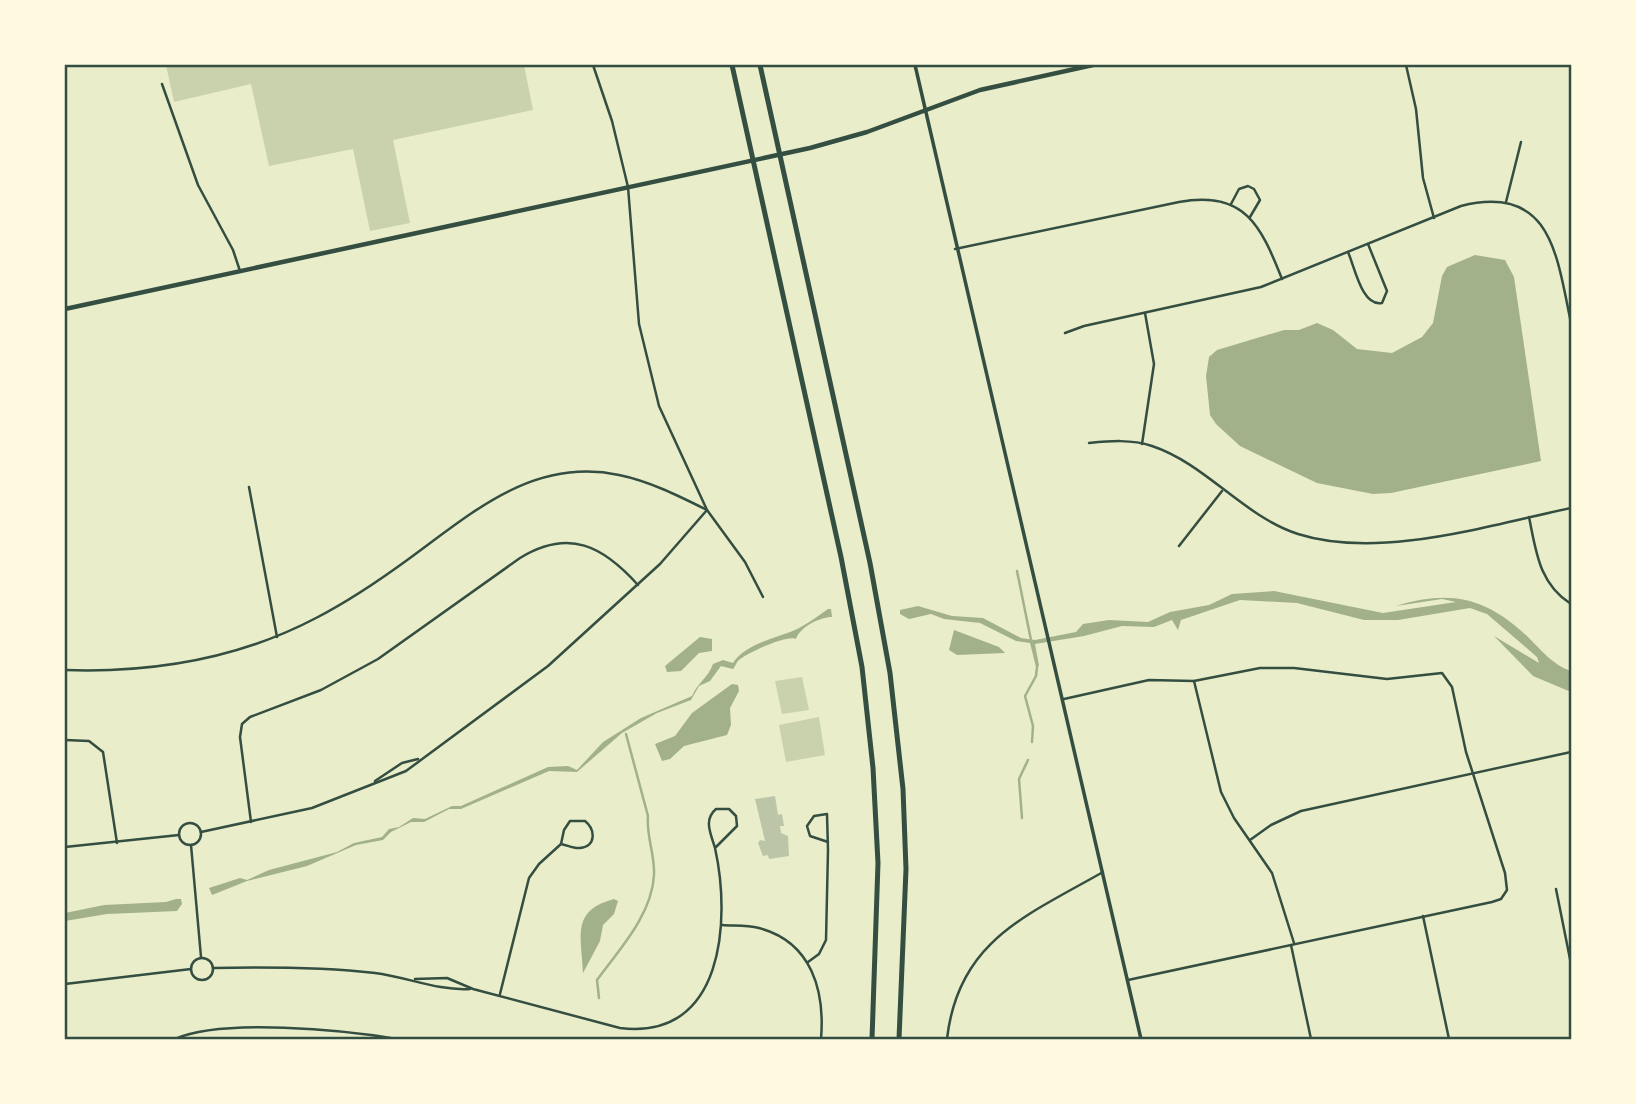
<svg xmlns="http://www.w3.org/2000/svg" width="1636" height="1104" font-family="Manrope,sans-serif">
<rect width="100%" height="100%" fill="#e9edc9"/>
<g fill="#cad2ad">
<polygon points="166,65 524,65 533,110 393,140 410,223 370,231 353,149 269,166 251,84 174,102"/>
<polygon points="802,677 809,710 782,714 775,681"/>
<polygon points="819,717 825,755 786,762 779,725"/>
</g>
<g fill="#a3b18a">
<polygon points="1475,255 1505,260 1514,277 1541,461 1391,493 1373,494 1317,483 1240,446 1216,424 1210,415 1206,376 1209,357 1217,350 1284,330 1299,330 1317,323 1333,330 1357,349 1392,353 1422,337 1433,323 1442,276 1447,267"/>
<path d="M 1274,591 L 1383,613 L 1456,602 L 1442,599 L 1396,606 C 1452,589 1487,598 1529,638 C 1542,651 1553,665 1571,671 L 1571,692 L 1533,676 L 1494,636 L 1539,663 L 1537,657 L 1487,614 L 1470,608 L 1398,620 L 1364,620 L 1297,603 L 1240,600 L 1181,620 L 1178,630 L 1172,620 L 1154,627 L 1122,626 L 1084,636 L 1035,644 L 1039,666 L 1036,667 L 1030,643 L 1016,641 L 980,623 L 944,619 L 931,614 L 909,619 L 900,614 L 900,610 L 918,606 L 952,616 L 983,618 L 1021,638 L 1035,640 L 1076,632 L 1083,624 L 1109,620 L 1148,622 L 1170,612 L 1209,605 L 1232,594 Z"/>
<path d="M 828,609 L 831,609 L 832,617 C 820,617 800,627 796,639 C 788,634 747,653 739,660 C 736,662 736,666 733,669 L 721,666 L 710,681 L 699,686 L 691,700 L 657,713 L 622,733 L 577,772 L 549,771 L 461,809 L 449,809 L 424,822 L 411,822 L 391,832 L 383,840 L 356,845 L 307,866 L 247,881 L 212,895 L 209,888 L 240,878 L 247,880 L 269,870 L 337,852 L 354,843 L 382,837 L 389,829 L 399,827 L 413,818 L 425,819 L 452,806 L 461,806 L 548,767 L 568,766 L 577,770 L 603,742 L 641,718 L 692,696 C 698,682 708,678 713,664 L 723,660 L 733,663 C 745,644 776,638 795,630 C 806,625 818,616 828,609 Z"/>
<polygon points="954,630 999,647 1005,653 957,655 949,650"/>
<polygon points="700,637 712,639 712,651 699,653 681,671 667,672 665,666"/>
<polygon points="732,684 738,685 739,691 730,708 731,725 727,735 684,746 670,759 662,761 655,744 675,736 692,713"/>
<polygon points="176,899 181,899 182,904 177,911 107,914 65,921 65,913 104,905 166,902"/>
<path d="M 614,899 L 618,901 L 614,914 L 603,925 L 600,941 L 583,973 C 582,936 570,911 614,899 Z"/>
</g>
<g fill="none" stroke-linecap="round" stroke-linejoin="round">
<g stroke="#a3b18a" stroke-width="2.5">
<polyline points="1017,571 1031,640"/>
<polyline points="1032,742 1033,726 1025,696 1036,676 1037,667"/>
<polyline points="1022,818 1019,779 1028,760"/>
<path d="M 599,998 L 597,980 C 619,950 652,915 654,875 C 655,854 646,836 648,816 L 626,734"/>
<polyline points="603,1038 603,1039"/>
</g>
</g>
<polygon fill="#bcc5a7" points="775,796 778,815 782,814 784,826 780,826 781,833 788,836 789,856 769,859 768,855 763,856 758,843 760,840 765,841 755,799"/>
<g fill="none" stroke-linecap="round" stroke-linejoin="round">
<g stroke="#344e41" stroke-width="2.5">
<polyline points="593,65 612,121 628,187 639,324 659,406 707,510 745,562 763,597"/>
<polyline points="1406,65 1416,109 1423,178 1434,218"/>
<polyline points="162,84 198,185 233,250 240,271"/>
<polyline points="1506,202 1521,142"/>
<polyline points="1231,204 1239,189 1248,186 1254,189 1260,200 1250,217"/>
<path d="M 955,249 L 1179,202 C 1245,190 1261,226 1282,279"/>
<path d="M 1348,252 C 1355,268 1362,307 1382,303 L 1387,291 L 1368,244"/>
<path d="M 1065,333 L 1084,326 L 1261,287 L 1461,206 C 1552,183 1557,257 1571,323"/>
<path d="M 1089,443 C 1110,441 1131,439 1152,446 C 1206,464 1243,516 1298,534 C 1380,560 1489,525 1571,508"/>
<polyline points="1142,444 1154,364 1145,313"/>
<polyline points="249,487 277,637"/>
<path d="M 1529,517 C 1536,551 1539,584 1571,604"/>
<polyline points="1179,546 1222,491"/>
<path d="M 65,670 C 152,673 238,659 316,618 C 349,601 380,580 410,558 C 473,512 534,457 619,475 C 649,481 679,496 707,510 L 660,564 L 548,666 L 406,771 L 312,808 L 201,832"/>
<polyline points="1194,681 1221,792 1234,818 1272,873 1294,943"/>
<polyline points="1064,699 1149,680 1194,681 1260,668 1294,668 1387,679 1442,673 1452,687 1466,752 1505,873 1507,890 1501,899 1492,902 1128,980"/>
<polyline points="65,740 89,741 103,752 117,843"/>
<polyline points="375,781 402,763 418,759"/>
<path d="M 251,822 L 240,737 L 242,724 L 250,717 L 321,690 L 378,659 L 520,558 C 569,528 603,546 638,585"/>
<circle cx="190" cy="834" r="11"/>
<polyline points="1250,840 1271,825 1301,811 1571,752"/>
<polyline points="191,845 201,957"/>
<polyline points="65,847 179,835"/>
<polyline points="1556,889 1571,964"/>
<polyline points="1423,916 1449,1039"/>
<path d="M 722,925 C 734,926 746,925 759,928 C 812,942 825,991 821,1039"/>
<polyline points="1291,945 1311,1039"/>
<circle cx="202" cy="969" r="11"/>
<polyline points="808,962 819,954 826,940 828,850 827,814 814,816 807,826 810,836 828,842"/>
<path d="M 213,968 C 267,967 321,967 375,973 C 407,977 438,991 470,989"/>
<path d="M 415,979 L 447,978 L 473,989 L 620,1028 C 724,1041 731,920 715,848 L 737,826 L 736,816 L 729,809 L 716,809 C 703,820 711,834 715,848"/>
<polyline points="65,984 191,969"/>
<path d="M 500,994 L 529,878 L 539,864 L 561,844 C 567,845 574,849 580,848 C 597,846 595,829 585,821 L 570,821 L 564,830 L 561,844"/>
<path d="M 175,1039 C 223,1018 344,1030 397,1039"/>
<path d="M 947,1039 C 958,941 1026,916 1103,872"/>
</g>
<polyline stroke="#344e41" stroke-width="3.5" points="915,65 1141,1039"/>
<polyline stroke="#344e41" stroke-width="4.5" points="65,309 810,148 867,132 980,90 1093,65"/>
<g stroke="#344e41" stroke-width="5">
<polyline points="732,65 841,557 862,667 873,768 878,863 872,1039"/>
<polyline points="760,65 870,563 890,673 903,789 906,869 899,1039"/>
</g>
</g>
<rect width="1636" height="1104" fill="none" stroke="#fefae0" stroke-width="133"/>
<rect x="66" y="66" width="1504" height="972" fill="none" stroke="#344e41" stroke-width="2.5"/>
</svg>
